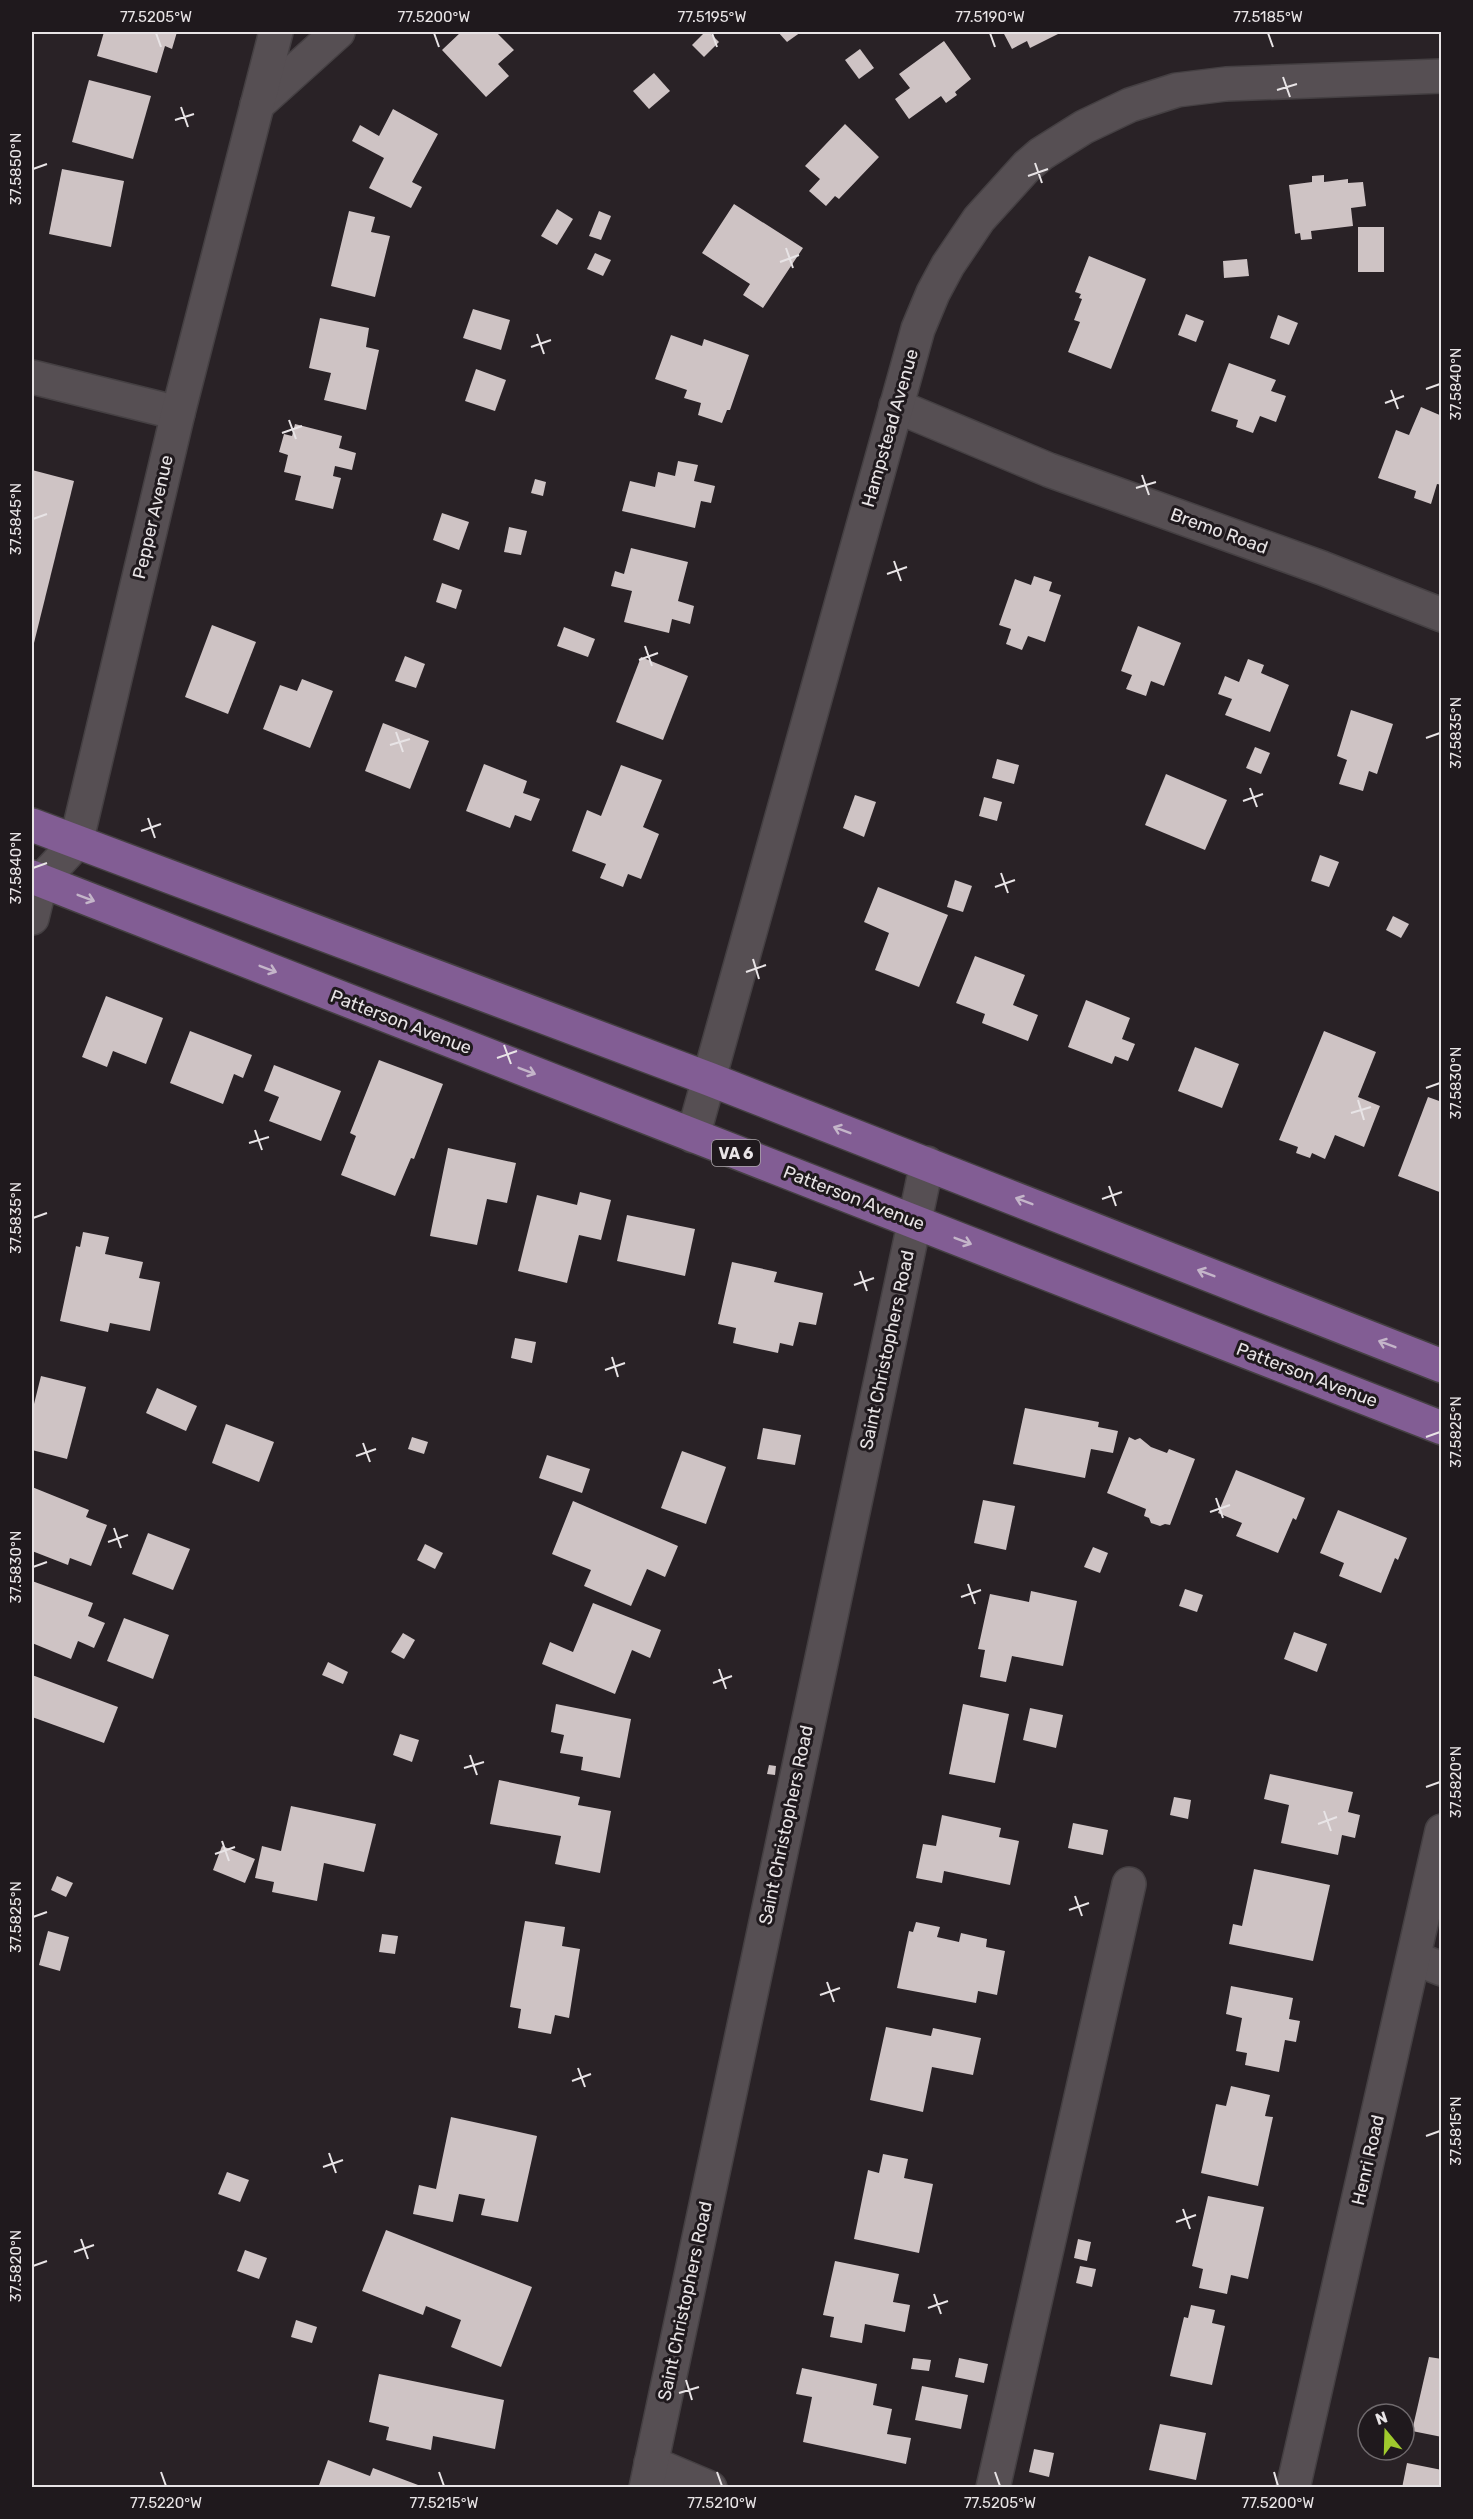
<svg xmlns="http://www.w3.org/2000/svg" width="1473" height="2519" font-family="Rubik,sans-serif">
<rect width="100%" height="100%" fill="#292226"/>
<g fill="#cec3c4">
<polygon points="104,32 177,32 172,49 165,46 157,73 97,56"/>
<polygon points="461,32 496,32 514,50 498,64 509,76 486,97 442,50"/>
<polygon points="705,32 709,32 719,42 704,57 692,45"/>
<polygon points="778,32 801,32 787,42"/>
<polygon points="1003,32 1062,32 1030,48 1027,41 1012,49"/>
<polygon points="944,41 971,79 955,92 957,95 946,103 941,96 909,119 895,99 910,88 899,74"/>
<polygon points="860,49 874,68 859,79 845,60"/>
<polygon points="654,73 670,91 649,109 633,91"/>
<polygon points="89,80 151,96 133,159 72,142"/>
<polygon points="393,109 438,134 412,182 422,187 411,208 369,188 384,158 352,141 360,125 379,136"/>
<polygon points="845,124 879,157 839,199 835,196 826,206 809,191 820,179 805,166"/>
<polygon points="62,169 124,181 111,247 49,234"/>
<polygon points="1324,175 1324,182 1348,179 1348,183 1363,182 1366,206 1351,208 1353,226 1311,231 1312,239 1301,240 1300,233 1295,234 1289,185 1312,182 1312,176"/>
<polygon points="734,204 803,248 763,308 743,295 750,284 702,253"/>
<polygon points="557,209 573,219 557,245 541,236"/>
<polygon points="349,211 375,217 371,232 390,236 375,297 331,286"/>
<polygon points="599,211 611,216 601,240 589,236"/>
<rect x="1358" y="227" width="26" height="45"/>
<polygon points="595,253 611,260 603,276 587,269"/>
<polygon points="1089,256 1146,279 1111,369 1068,352 1080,322 1074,320 1082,299 1079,298 1081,294 1075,292"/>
<polygon points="1247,259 1249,276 1224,278 1223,261"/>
<polygon points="473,309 510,320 501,350 463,338"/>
<polygon points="1186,314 1204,321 1196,342 1178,335"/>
<polygon points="1278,315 1298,323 1289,345 1270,338"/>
<polygon points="320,318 369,328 366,347 379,350 366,410 324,400 331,373 309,368"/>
<polygon points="671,335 702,346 704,339 749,355 730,410 727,410 722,423 698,415 701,403 684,398 687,390 655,379"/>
<polygon points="1229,363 1276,380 1271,391 1286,396 1276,422 1260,416 1253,433 1236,427 1238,420 1211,411"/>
<polygon points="476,369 506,380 495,411 465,401"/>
<polygon points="1421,407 1442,416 1442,485 1437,484 1431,504 1414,498 1416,491 1378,478 1396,430 1409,435"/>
<polygon points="295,424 342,436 339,448 356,453 352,470 335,466 333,476 341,478 333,509 295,500 301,476 284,472 288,455 279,452 284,434 292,436"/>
<polygon points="678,461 698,465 694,481 715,486 711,503 701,501 695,528 622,511 630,481 655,487 658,472 675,476"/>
<polygon points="32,470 74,481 32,651"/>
<polygon points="535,479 546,482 543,496 531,493"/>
<polygon points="442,513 469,522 459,550 433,540"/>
<polygon points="509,527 527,531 521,555 504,552"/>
<polygon points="631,548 688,562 678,601 694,606 690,624 672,619 669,633 624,622 632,591 611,586 615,571 624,574"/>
<polygon points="1034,576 1052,582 1049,591 1061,595 1045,642 1028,636 1022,650 1006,644 1011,629 999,625 1015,579 1031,585"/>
<polygon points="442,583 462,590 456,609 436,602"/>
<polygon points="212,625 256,642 228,714 185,697"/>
<polygon points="1138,626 1181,643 1164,686 1151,681 1146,696 1126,689 1132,675 1121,671"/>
<polygon points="564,627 595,639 588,657 557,646"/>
<polygon points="405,656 425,664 416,688 395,681"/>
<polygon points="641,657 688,676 663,740 616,722"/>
<polygon points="1248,659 1264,665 1261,673 1289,685 1270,732 1225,715 1232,699 1218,694 1225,676 1239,682"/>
<polygon points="302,679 333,691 310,748 263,729 280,685 297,691"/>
<polygon points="1351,710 1393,724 1377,774 1369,771 1363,791 1339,784 1347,760 1337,756"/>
<polygon points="383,723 429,741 410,789 365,771"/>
<polygon points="1255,747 1270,753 1261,774 1246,768"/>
<polygon points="997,759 1019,765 1014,784 992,778"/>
<polygon points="484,764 527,781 523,793 540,799 531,821 515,815 510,828 466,811"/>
<polygon points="621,765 662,780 643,827 659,834 641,879 628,874 623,887 600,878 606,864 572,851 587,810 601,816"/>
<polygon points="1166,774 1227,800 1205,850 1145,825"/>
<polygon points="855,795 876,802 864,837 843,828"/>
<polygon points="984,797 1002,802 997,821 979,816"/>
<polygon points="1320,855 1339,862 1329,887 1311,881"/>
<polygon points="955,880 972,886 963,912 947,907"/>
<polygon points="878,887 948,915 919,987 875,970 889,933 864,922"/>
<polygon points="1393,916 1409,924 1401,938 1386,930"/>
<polygon points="975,956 1025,975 1013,1005 1038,1015 1028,1041 982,1023 985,1014 956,1003"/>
<polygon points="106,996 163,1018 146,1064 113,1051 107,1067 82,1057"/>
<polygon points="1086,1000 1130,1018 1122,1039 1135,1044 1128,1061 1115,1056 1112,1064 1068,1047"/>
<polygon points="190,1031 252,1055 243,1078 234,1074 223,1104 170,1083"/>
<polygon points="1324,1031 1376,1052 1358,1097 1380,1106 1364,1147 1335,1135 1325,1159 1312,1153 1310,1158 1296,1153 1298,1147 1279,1140"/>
<polygon points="1195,1047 1239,1064 1222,1108 1178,1091"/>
<polygon points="379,1060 443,1084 414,1159 411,1158 395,1196 341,1175 356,1136 350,1133"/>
<polygon points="274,1065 341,1091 321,1141 269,1121 279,1097 264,1091"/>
<polygon points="1428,1097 1442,1102 1442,1193 1398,1176"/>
<polygon points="448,1148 516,1163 507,1203 487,1199 477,1245 430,1236"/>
<polygon points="580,1192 611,1200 601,1240 579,1235 567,1283 518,1271 537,1195 577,1205"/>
<polygon points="627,1215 695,1229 685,1276 617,1261"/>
<polygon points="83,1232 109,1237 105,1254 143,1262 139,1278 160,1282 150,1331 110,1323 108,1332 60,1321 76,1246 80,1247"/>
<polygon points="732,1262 777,1272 774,1282 823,1293 816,1325 799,1322 793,1346 780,1343 778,1353 733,1343 736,1328 718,1324"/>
<polygon points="515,1338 536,1342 532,1363 511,1358"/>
<polygon points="41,1376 86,1387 67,1459 32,1450 32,1412"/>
<polygon points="157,1388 197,1406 186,1431 146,1413"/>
<polygon points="1025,1408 1099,1422 1098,1427 1118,1431 1113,1453 1091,1449 1085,1478 1013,1464"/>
<polygon points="226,1424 274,1442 259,1482 212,1463"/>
<polygon points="763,1428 801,1435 795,1465 757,1459"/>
<polygon points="412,1437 428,1442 424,1454 408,1449"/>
<polygon points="1129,1437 1135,1440 1140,1438 1151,1447 1167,1453 1169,1449 1195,1459 1170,1525 1165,1524 1160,1526 1151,1523 1149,1518 1144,1516 1146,1509 1107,1493"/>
<polygon points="682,1451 726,1467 706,1524 661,1508"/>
<polygon points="547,1455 590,1469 582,1493 539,1478"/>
<polygon points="1236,1470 1305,1498 1296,1520 1293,1518 1278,1553 1236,1536 1242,1523 1218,1513"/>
<polygon points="32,1487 89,1510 86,1517 107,1525 91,1566 70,1558 68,1565 32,1551"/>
<polygon points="983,1500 1015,1506 1006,1550 974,1543"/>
<polygon points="573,1501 678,1546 665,1577 647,1569 631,1606 584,1586 591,1570 552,1554"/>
<polygon points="1338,1510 1407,1538 1398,1560 1395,1558 1381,1593 1339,1576 1344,1563 1320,1553"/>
<polygon points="148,1533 190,1549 173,1590 132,1574"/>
<polygon points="425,1544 443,1553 435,1569 417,1560"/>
<polygon points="1093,1547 1108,1553 1100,1573 1084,1567"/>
<polygon points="32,1581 93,1603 88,1616 105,1623 94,1648 78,1641 71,1659 32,1643"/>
<polygon points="1185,1589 1203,1595 1197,1612 1179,1606"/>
<polygon points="1031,1591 1077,1601 1063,1666 1012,1656 1006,1682 980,1677 985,1650 978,1649 990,1594 1029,1602"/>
<polygon points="593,1603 661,1630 650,1658 632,1650 615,1694 542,1664 550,1642 573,1652"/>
<polygon points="124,1618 169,1635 153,1679 107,1661"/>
<polygon points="1294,1632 1327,1644 1317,1672 1284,1659"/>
<polygon points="403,1633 415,1640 404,1659 391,1652"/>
<polygon points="328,1662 348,1672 343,1684 322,1675"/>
<polygon points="32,1675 118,1707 104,1743 32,1717"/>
<polygon points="556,1704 631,1719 620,1778 581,1770 583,1757 560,1753 564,1735 551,1732"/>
<polygon points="963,1704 1009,1714 995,1783 949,1774"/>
<polygon points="1030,1708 1063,1715 1056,1748 1023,1740"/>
<polygon points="400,1734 419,1740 412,1762 393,1755"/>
<polygon points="769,1765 776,1766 775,1775 767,1774"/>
<polygon points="1270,1774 1353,1792 1348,1812 1360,1815 1355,1838 1342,1835 1338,1855 1281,1843 1289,1805 1264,1799"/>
<polygon points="499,1780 580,1797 578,1805 611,1811 600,1873 555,1864 561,1836 490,1824"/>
<polygon points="1174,1797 1191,1800 1188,1819 1170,1815"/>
<polygon points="291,1806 376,1824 364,1872 324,1863 317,1901 272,1892 274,1882 255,1878 262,1846 281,1851"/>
<polygon points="942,1815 1001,1828 999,1837 1019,1841 1010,1885 944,1871 942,1883 916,1878 923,1844 936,1846"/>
<polygon points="1073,1823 1108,1830 1103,1855 1068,1848"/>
<polygon points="222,1846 255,1859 245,1883 213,1870"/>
<polygon points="1254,1869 1330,1885 1313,1961 1229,1944 1233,1924 1242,1926"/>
<polygon points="57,1876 73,1883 66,1897 51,1890"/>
<polygon points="525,1921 565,1927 562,1946 580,1949 569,2018 555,2015 551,2034 518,2028 521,2009 510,2007"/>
<polygon points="916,1922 940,1927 937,1937 959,1942 961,1933 987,1939 986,1947 1005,1951 997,1995 978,1991 976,2003 897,1988 909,1931 913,1932"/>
<polygon points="48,1931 69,1937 60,1971 39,1965"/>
<polygon points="382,1934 398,1936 395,1954 379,1952"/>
<polygon points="1231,1986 1293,1998 1289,2019 1300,2021 1296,2042 1285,2040 1279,2072 1245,2065 1247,2053 1236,2051 1242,2018 1226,2014"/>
<polygon points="886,2027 931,2036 933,2028 981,2038 973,2075 932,2067 923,2112 870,2100"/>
<polygon points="1231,2086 1270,2095 1265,2116 1273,2117 1258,2186 1201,2173 1216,2104 1226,2106"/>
<polygon points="451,2117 537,2136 518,2222 481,2215 485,2199 459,2194 453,2222 413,2214 419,2185 436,2189"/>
<polygon points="883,2154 908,2159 904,2178 933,2184 919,2253 854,2239 868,2170 879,2173"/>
<polygon points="227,2172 249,2180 240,2202 218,2194"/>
<polygon points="1208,2196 1264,2207 1248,2279 1231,2275 1227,2294 1199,2288 1203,2269 1192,2266"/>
<polygon points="386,2230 532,2287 501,2367 451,2347 461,2320 426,2306 423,2315 362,2291"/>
<polygon points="1078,2239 1091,2242 1087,2261 1074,2258"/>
<polygon points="245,2250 267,2258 259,2279 237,2271"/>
<polygon points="835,2261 899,2274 893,2302 910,2305 905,2332 865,2324 862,2343 830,2337 834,2317 823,2315"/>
<polygon points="1080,2266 1096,2269 1092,2287 1076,2283"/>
<polygon points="1191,2305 1215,2310 1212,2323 1225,2326 1212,2385 1170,2376 1184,2317 1188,2318"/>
<polygon points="296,2320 317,2327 312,2343 291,2337"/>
<polygon points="1429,2357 1442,2359 1442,2437 1412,2431"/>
<polygon points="913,2358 931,2360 929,2371 911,2369"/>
<polygon points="959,2358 988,2364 984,2383 955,2377"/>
<polygon points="802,2368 877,2384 873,2405 892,2409 887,2434 911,2438 906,2464 803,2442 812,2397 796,2394"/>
<polygon points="379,2374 504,2400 495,2449 433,2436 431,2450 386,2440 389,2427 369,2422"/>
<polygon points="922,2386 968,2395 961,2429 915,2420"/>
<polygon points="1160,2424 1206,2433 1196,2480 1149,2470"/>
<polygon points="1034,2449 1054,2453 1049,2477 1029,2472"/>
<polygon points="328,2460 370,2476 373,2468 426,2488 318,2488"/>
<polygon points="1407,2463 1442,2470 1442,2488 1402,2488"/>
</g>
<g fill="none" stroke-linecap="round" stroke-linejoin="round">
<defs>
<g id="minor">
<polyline points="257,105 338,32"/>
<polyline points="32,377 178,413"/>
<polyline points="896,406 1049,470 1322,568 1442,615"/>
<polyline points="32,918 41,881 76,843 178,413 276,32"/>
<polyline points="693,1136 918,329 933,293 948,265 979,219 1027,166 1041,154 1084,127 1130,105 1177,90 1226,84 1442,76"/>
<polyline points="1414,1958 1442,1969"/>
<polyline points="651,2463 710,2488"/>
<polyline points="646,2488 927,1163"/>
<polyline points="993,2488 1129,1884"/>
<polyline points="1293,2488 1442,1831"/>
</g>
<g id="major">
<polyline points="32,825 709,1079 1442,1366"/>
<polyline points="32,877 1442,1428"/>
</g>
</defs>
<use href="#minor" stroke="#454043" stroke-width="36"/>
<use href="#major" stroke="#454043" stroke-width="36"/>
<use href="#minor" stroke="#564f53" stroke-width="33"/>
<use href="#major" stroke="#825d94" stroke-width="33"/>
</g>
<defs><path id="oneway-shaft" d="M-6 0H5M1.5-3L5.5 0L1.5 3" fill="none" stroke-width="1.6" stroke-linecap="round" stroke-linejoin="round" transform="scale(1.5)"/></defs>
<g stroke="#c4b5c9">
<use href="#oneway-shaft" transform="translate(86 898) rotate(21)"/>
<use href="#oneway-shaft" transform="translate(268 969) rotate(21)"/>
<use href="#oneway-shaft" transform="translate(527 1071) rotate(21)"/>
<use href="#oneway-shaft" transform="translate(842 1130) rotate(-159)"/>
<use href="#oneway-shaft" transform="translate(1024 1201) rotate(-159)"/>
<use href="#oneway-shaft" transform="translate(963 1241) rotate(21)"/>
<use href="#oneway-shaft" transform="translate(1206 1273) rotate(-159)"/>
<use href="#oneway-shaft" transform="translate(1387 1344) rotate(-159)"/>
</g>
<path fill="none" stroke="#e8e4e6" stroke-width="2" d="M 156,33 L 161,47M 434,33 L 439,47M 712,33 L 717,47M 990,33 L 995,47M 1268,33 L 1273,47M 1283,77 L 1290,97M 1277,90 L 1297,84M 181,107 L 188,127M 175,120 L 194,114M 1035,163 L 1042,183M 33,169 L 47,164M 1028,176 L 1048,169M 786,248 L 793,268M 780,262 L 799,255M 537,334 L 544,354M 531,347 L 551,340M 1426,389 L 1440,384M 1391,390 L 1398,409M 1385,403 L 1404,396M 289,420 L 296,439M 282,433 L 302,426M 1142,475 L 1149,495M 1136,488 L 1156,482M 33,519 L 47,514M 894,561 L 901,581M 887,574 L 907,567M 645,646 L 652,666M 639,660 L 658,653M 396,732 L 403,752M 1426,738 L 1440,733M 390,745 L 410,739M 1250,788 L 1257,807M 1243,801 L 1263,794M 148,818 L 155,838M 141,831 L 161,824M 33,868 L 47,863M 1001,873 L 1008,893M 995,887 L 1015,880M 753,959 L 759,979M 746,972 L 766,965M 504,1045 L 511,1064M 497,1058 L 517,1051M 1426,1088 L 1440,1083M 1358,1100 L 1364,1120M 1351,1113 L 1371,1107M 255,1130 L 262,1150M 249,1143 L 269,1137M 1109,1186 L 1116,1206M 1102,1199 L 1122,1192M 33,1218 L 47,1213M 860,1271 L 867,1291M 854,1285 L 874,1278M 612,1357 L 618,1377M 605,1370 L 625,1363M 1426,1437 L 1440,1432M 363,1443 L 370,1462M 356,1456 L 376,1449M 1216,1498 L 1223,1518M 1210,1512 L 1230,1505M 114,1528 L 121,1548M 108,1542 L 128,1535M 33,1567 L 47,1562M 968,1584 L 975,1604M 961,1597 L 981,1590M 719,1669 L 726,1689M 713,1683 L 732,1676M 470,1755 L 477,1775M 464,1768 L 484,1762M 1426,1787 L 1440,1782M 1324,1811 L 1331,1831M 1318,1824 L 1337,1817M 222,1841 L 229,1861M 215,1854 L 235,1847M 1075,1896 L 1082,1916M 1069,1910 L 1089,1903M 33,1917 L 47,1912M 827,1982 L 834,2002M 820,1995 L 840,1988M 578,2068 L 585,2087M 572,2081 L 591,2074M 1426,2136 L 1440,2131M 329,2153 L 336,2173M 323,2167 L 343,2160M 1183,2209 L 1190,2229M 1176,2222 L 1196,2215M 81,2239 L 88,2259M 74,2252 L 94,2245M 33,2266 L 47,2261M 934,2294 L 941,2314M 928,2308 L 948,2301M 686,2380 L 692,2400M 679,2393 L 699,2387M 161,2472 L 166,2486M 439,2472 L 444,2486M 717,2472 L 722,2486M 995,2472 L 1000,2486M 1274,2472 L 1278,2486"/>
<g text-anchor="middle" stroke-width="6" stroke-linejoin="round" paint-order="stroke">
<rect fill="#1f191d" stroke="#aca7aa" stroke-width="1.5" x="712" y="1140" width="48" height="26" rx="4.5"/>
<g font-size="16" font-weight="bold" fill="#e8e4e6">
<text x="736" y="1159">VA 6</text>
</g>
<g font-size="18" fill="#e8e4e6" stroke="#1f191d">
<text transform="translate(890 428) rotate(-74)" y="6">Hampstead Avenue</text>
<text transform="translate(153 517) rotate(-77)" y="6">Pepper Avenue</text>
<text transform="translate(1219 531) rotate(20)" y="6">Bremo Road</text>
<text transform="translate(401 1022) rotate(21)" y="6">Patterson Avenue</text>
<text transform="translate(854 1198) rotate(21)" y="6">Patterson Avenue</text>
<text transform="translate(887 1350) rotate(-78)" y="6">Saint Christophers Road</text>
<text transform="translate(1307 1375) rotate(21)" y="6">Patterson Avenue</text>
<text transform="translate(786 1825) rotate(-78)" y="6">Saint Christophers Road</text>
<text transform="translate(1368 2160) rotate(-77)" y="6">Henri Road</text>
<text transform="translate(685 2301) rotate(-78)" y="6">Saint Christophers Road</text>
</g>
</g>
<rect width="1473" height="2519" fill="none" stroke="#1f191d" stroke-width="66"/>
<g transform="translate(1386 2432) rotate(341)"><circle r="28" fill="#1f191d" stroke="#6f6a6d" stroke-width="1.5"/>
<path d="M0-4.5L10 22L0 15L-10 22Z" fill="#9fca2d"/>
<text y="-9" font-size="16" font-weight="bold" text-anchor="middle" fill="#e8e4e6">N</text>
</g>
<rect x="33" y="33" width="1407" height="2453" fill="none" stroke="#e8e4e6" stroke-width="2"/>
<g font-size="15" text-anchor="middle" fill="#e8e4e6">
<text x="156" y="22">77.5205°W</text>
<text x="434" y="22">77.5200°W</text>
<text x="712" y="22">77.5195°W</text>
<text x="990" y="22">77.5190°W</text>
<text x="1268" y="22">77.5185°W</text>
<text transform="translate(16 169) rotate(-90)" y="5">37.5850°N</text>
<text transform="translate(1456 384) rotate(-90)" y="5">37.5840°N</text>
<text transform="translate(16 519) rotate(-90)" y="5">37.5845°N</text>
<text transform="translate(1456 733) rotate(-90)" y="5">37.5835°N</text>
<text transform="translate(16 868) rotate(-90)" y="5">37.5840°N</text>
<text transform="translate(1456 1083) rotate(-90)" y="5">37.5830°N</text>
<text transform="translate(16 1218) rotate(-90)" y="5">37.5835°N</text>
<text transform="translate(1456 1432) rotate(-90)" y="5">37.5825°N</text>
<text transform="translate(16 1567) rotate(-90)" y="5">37.5830°N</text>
<text transform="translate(1456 1782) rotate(-90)" y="5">37.5820°N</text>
<text transform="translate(16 1917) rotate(-90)" y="5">37.5825°N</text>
<text transform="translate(1456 2131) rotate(-90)" y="5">37.5815°N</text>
<text transform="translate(16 2266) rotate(-90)" y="5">37.5820°N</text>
<text x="166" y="2508">77.5220°W</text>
<text x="444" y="2508">77.5215°W</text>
<text x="722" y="2508">77.5210°W</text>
<text x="1000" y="2508">77.5205°W</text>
<text x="1278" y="2508">77.5200°W</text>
</g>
</svg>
